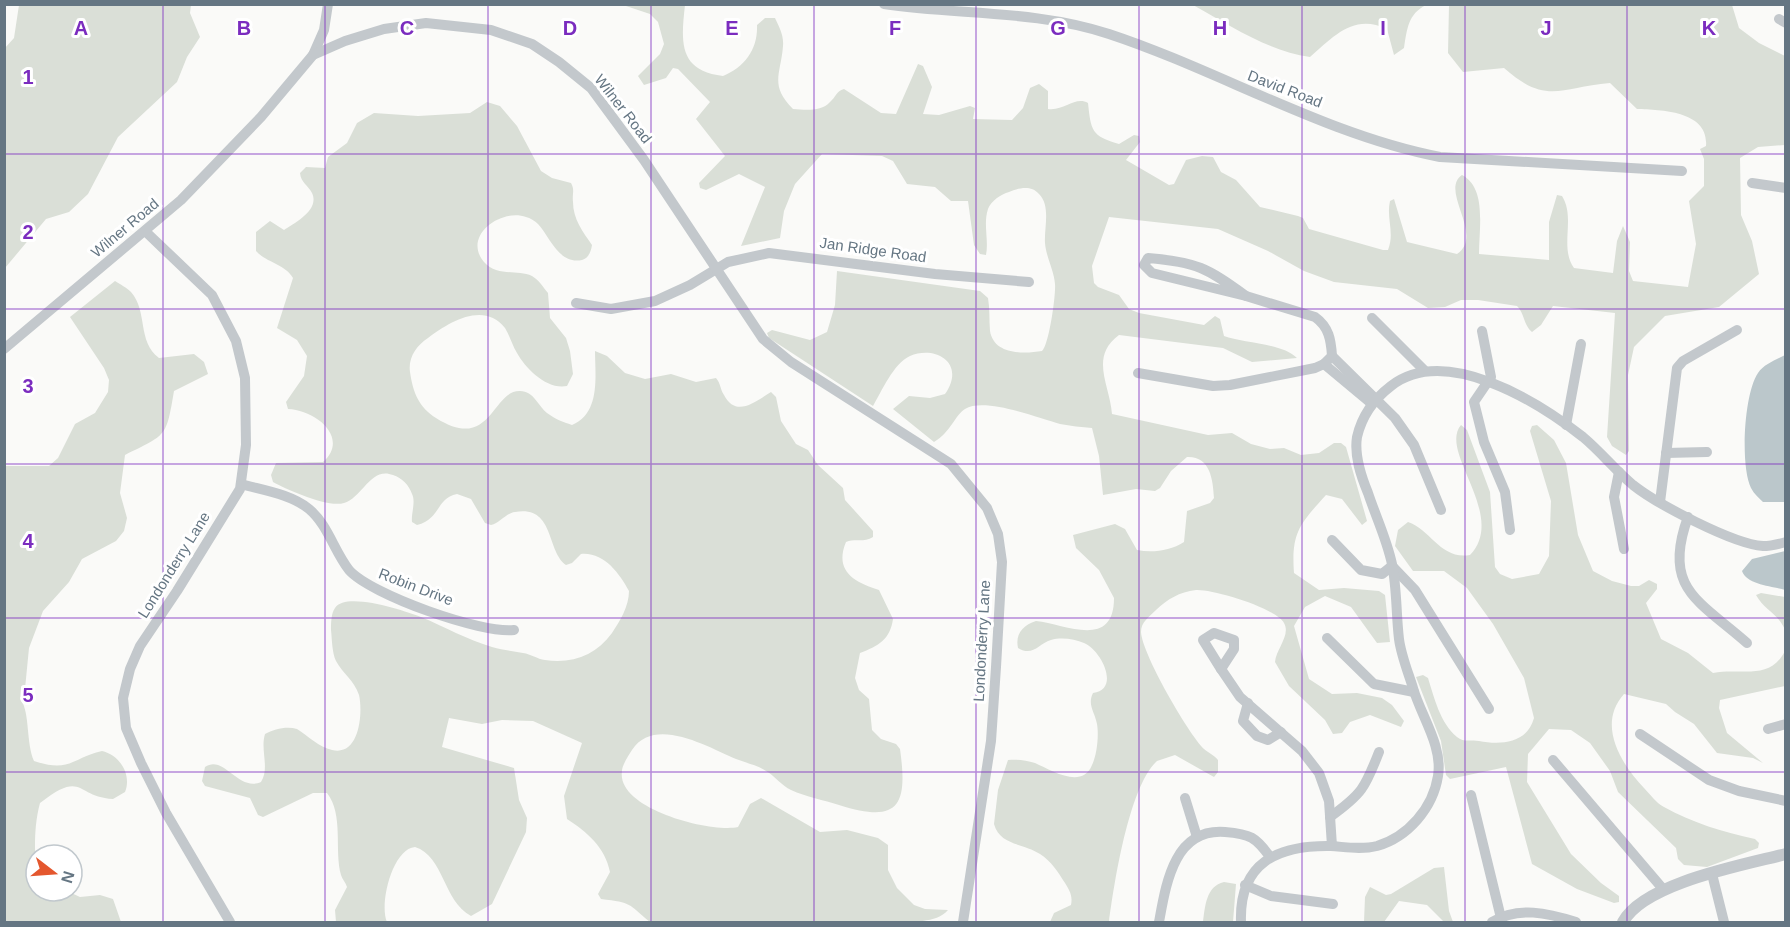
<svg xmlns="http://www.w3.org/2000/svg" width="1790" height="927" font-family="Helvetica,sans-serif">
<rect width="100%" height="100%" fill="#fafaf8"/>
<g fill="#dadfd7">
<polygon points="19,5 191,5 190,13 200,37 187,57 177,82 118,137 88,194 69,212 46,219 5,268 5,48 14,38"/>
<path d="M 623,5 L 685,5 C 681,41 678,71 723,76 C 745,67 758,49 757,25 L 765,18 L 775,18 C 779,27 784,35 783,46 C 781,74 769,85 793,109 C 805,110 821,112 830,102 C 836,97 836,91 844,89 L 881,113 L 896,114 L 918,64 L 923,66 L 932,87 L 923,114 L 939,115 L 970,106 L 975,108 L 973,119 L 1012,120 L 1023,108 L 1030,88 L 1039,84 L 1048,91 L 1048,109 C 1065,111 1075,96 1088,103 C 1091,130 1091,136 1119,144 L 1134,135 L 1139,136 L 1140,142 L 1126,160 L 1169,185 L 1174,184 L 1186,160 L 1202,156 L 1213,157 L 1221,172 L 1236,180 L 1260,207 L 1298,216 L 1303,218 L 1309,229 L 1383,250 L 1388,250 C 1395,233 1386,218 1390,201 L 1394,199 L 1407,242 L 1457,254 C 1485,235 1439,191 1462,175 C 1487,188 1479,228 1479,254 L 1549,260 L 1549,222 L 1557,195 L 1562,196 C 1576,218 1559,247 1574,268 L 1613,273 L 1617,241 L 1623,226 L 1630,242 L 1629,271 L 1633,281 L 1688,287 L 1696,244 L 1689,201 L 1704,186 L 1704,159 L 1700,149 L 1706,146 C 1709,111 1662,110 1637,109 L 1610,83 C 1560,87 1547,106 1504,68 L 1463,72 L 1448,53 L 1449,5 L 1732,5 L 1739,28 L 1759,43 L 1785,56 L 1785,145 L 1758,147 L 1740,158 L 1741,215 L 1752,241 L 1759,274 L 1719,307 L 1665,316 L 1634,347 L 1628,375 L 1629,451 L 1626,455 L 1612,446 L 1607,437 L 1615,313 L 1553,306 L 1541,325 L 1532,332 C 1523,324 1525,314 1517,306 L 1478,300 L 1461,300 L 1445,307 L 1428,308 L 1397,289 L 1334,282 L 1304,271 L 1268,251 L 1218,229 L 1109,217 L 1092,266 L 1094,283 L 1098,287 L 1119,295 L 1129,309 L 1139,313 L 1204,325 L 1215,316 L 1220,319 L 1224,336 C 1242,343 1283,343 1297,358 L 1252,362 L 1223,348 L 1119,335 C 1089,357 1110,385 1112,414 L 1208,435 L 1232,433 L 1251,444 L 1270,449 L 1284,448 L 1301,455 L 1319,453 L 1334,443 L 1341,443 L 1346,447 L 1367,521 L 1362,525 L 1342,499 L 1326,495 C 1300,524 1291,532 1294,573 L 1319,590 L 1344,588 L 1379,591 L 1385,595 L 1390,642 L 1377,643 L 1351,607 L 1325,596 L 1305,607 L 1294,626 L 1309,679 L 1332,694 L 1357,693 L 1382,698 L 1392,705 L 1404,721 L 1401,727 L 1370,715 L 1350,722 L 1342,733 L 1333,734 L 1325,720 L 1289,686 L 1275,662 C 1276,649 1291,635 1284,623 C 1276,608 1213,589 1196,590 C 1179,592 1168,599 1156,610 C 1149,617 1141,622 1141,632 C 1142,654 1188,733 1204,749 C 1209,753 1214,755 1218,760 L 1218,772 L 1214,777 L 1175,755 L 1157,761 C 1129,786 1114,884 1109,922 L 1050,922 L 1054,913 L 1071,905 C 1073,895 1069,890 1065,883 C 1058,872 1051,861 1040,854 C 1024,843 1000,846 994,824 L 998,790 L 1008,760 C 1017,759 1026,760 1035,763 C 1051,770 1082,790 1092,765 C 1097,755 1099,735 1097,724 C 1095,712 1087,705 1093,693 C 1121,689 1101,650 1084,643 C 1075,639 1061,637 1051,640 C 1038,644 1033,657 1018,648 C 1015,634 1023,625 1036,621 C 1065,624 1114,650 1114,598 L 1099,570 L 1076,548 L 1073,535 L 1115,524 L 1125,529 L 1137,550 C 1152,553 1170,551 1184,542 L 1187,511 L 1210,503 L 1214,498 C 1213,479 1210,456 1187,457 L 1171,471 L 1160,488 L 1155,491 L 1136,489 L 1103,495 L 1099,456 L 1092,428 C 1082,427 1070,426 1060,424 C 1038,418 985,397 965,409 C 955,415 951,432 934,442 L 893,409 L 909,396 L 930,398 L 945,394 C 967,362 934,345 910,356 C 893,364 882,391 873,406 L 769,338 L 767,333 L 772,330 L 810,340 L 827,332 L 835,305 L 837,271 L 980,291 L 988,298 C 990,309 989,320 990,331 C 994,355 1024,354 1042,351 C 1049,345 1056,295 1055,284 C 1054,270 1046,257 1045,243 C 1044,228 1051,206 1039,194 C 1031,185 1019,188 1009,192 C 1001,194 991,201 988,209 C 983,224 989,240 986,255 L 980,254 L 974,245 L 968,201 L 951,201 L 935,187 L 907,184 L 893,161 L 882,156 L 822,154 L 795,184 L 784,211 L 780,238 L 741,246 L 765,187 L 739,174 L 706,190 L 700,188 L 699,183 L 725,156 L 696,119 L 710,102 L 678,69 L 673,68 L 666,78 L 644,85 L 638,76 L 660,54 L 664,44 L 658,22 L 650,14 Z"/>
<path d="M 1193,5 L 1426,5 C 1408,14 1407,29 1404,48 L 1394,55 L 1387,29 C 1354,13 1334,36 1310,57 C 1268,51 1229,25 1193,5 Z"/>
<path d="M 487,102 L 500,106 L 517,126 L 541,171 L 552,178 L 571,183 C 575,190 572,194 573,202 C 573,219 583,232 592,245 C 591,251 589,258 582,260 C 559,265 550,237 538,224 C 535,221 530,218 526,217 C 501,208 462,236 484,262 C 497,277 517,269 532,276 C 539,280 543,287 548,293 L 550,318 L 566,338 L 570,351 L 573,374 L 567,386 C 547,390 526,369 517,353 C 512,345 510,336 505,328 C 484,301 449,322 428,338 C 416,346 408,358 410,372 C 413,393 419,407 436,418 C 491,453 492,390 520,391 C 534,391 538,406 547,413 C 555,419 563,422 572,425 C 601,413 595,375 595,351 L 607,356 L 625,373 L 645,379 L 671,374 L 696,382 L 716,378 C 721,384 720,389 724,395 C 736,418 755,402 771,392 L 776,397 L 781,421 L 796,444 L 808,450 L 818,465 L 843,488 L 845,500 L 873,531 L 873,537 C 864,543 855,538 846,542 C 834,571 854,582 879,590 L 893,619 C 890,640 878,646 860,653 L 855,678 L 859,690 L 869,699 L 872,730 L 881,739 L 896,744 L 900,749 C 908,806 899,824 839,805 C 824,800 806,797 791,790 C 782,786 775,776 766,771 C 757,765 746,763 736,759 C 709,748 655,715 632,750 C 629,755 622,765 622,771 C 616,809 711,833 738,827 L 750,804 L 761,798 L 820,832 L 847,830 L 878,838 L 888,845 L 888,870 L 897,888 L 914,905 L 925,909 L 948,910 C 936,924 911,921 894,922 L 650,922 C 627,903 633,903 601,899 L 598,894 L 610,872 C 605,847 587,832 567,819 L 564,796 L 582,743 L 533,721 L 502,720 L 482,724 L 449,718 L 442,747 L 514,768 L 519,800 L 527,818 L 526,832 L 492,904 L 471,916 C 443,901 444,856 415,847 C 392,849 379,905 387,922 L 336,922 L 335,910 L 347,887 C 346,883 342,879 341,875 C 334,850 344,815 327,793 L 313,793 L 263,817 L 258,815 L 250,798 L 205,786 L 202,781 L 205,767 C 224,754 238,792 261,782 C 270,768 260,750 265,734 C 274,729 287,726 297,729 C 308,736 319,747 332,750 C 360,757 363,712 359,695 C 354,680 343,674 336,661 C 332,653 332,639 331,630 C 331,624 331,613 335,608 C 346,591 405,611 421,617 C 445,627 468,640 492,647 C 503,650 513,651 523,653 C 531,654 537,659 545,660 C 573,664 596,655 612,633 C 620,621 629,606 629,591 C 619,573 604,552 581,554 L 572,563 L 566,565 C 546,551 555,505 515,512 C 506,513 500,523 491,525 L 485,523 L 471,499 L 457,494 C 436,498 441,519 417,525 L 412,522 C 411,513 416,502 412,494 C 409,485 402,478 393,475 C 371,466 362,498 344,503 C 328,508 288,490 273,482 L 271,475 L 276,463 L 323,462 C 350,438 316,410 288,409 L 286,402 L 304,376 L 307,356 L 297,340 L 277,328 L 293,278 C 285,264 267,263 256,251 L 256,232 L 270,221 L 284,230 C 295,223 320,210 312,193 C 308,185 301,183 300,173 L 306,167 L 325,168 L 328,157 L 347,143 L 357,123 L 374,113 L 418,116 L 470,113 Z"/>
<path d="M 115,281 C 120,284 127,288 131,292 C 148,311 137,342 159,358 L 194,354 L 204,362 L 208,374 L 174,391 C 166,438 167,434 125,455 L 120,493 L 127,518 L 124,531 L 116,541 L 82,559 L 69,582 L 43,611 L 29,648 L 24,699 L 21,700 C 30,713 26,743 34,761 C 70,773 72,758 102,751 C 120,755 132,775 125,792 L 113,799 C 75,797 84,769 40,803 C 32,833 36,860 36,891 L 67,891 L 80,897 L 100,895 L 113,899 L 121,922 L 5,922 L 5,466 L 49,466 L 58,458 L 75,424 L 95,413 L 108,392 L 109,380 L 104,368 L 70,317 Z"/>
<path d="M 1461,425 L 1467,430 L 1490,492 L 1495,567 L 1500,574 L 1512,579 L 1539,574 L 1549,556 L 1551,501 L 1530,431 L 1532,426 L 1537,425 L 1554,440 L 1566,463 L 1578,535 L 1593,571 L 1612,581 L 1631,586 L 1639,586 L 1649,580 L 1657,584 L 1657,589 L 1646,603 L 1661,639 L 1688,653 L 1713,673 C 1741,667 1769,682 1785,651 L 1785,686 L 1720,700 L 1719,708 L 1727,733 L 1763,763 L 1753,758 L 1717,753 L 1694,724 L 1675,712 L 1666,704 L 1624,694 C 1596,725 1622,765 1644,788 C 1650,794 1656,803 1664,807 C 1693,823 1723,832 1755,839 L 1759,843 L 1758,848 L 1707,867 L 1684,865 L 1678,859 L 1676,848 L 1618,792 L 1610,771 L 1590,743 L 1571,730 L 1549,729 L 1528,754 L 1527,782 L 1571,854 L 1601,883 L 1619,896 L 1619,902 L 1614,903 L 1577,889 L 1532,864 L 1506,767 L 1450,779 L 1446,775 L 1441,741 L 1416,677 L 1423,675 L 1428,678 C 1434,697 1440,723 1457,737 C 1464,743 1472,739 1479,741 C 1500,745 1527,744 1534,718 L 1524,678 L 1493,624 L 1467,588 L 1444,571 L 1413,571 L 1395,546 L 1398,530 L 1408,522 C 1431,530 1441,560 1470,555 C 1508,515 1438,452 1461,425 Z"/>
<path d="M 1761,593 L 1785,597 L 1785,630 C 1779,614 1764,610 1756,595 Z"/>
<polygon points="1444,867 1449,911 1453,922 1443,921 1427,905 1399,901 1384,922 1364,922 1365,897 1370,887 1386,895 1391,894 1434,868"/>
<path d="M 1224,882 L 1236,884 L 1233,922 L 1203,922 C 1205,907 1206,886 1224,882 Z"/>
</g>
<g fill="#bbc7cb">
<path d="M 1785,355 L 1785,502 L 1763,502 C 1759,498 1754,494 1751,488 C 1740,466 1744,393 1758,373 C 1764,364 1776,360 1785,355 Z"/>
<path d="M 1785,551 L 1785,590 C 1772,586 1747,585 1742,571 L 1752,559 Z"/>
</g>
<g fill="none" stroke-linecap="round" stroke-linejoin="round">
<g stroke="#c3c8cc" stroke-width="10">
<path d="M 884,4 C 958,15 1037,10 1109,34 C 1218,70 1326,135 1440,157 L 1682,171"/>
<polyline points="1779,19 1786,23"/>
<polyline points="313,55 324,30 328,4"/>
<polyline points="1752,183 1786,188"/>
<polyline points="146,232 212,295 236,341 245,378 246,445 240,489 177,591 140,646 130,669 123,698 126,728 141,763 166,813 230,922"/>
<path d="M 1148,258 C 1197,262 1207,268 1246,296 L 1152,273 L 1144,265 Z"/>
<polyline points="576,303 611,309 655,301 690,285 728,262 769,253 935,274 1029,282"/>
<polyline points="1372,318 1424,370"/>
<polyline points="1482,331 1491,377 1474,402 1484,442 1505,492 1510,530"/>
<polyline points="4,349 181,200 261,117 313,55 345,41 384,29 426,23 491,30 532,44 559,62 591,88 644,160 763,339 791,362 951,464 987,508 998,534 1002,562 996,667 991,741 963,922"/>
<polyline points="1332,356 1395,418 1414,445 1441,510"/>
<polyline points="1324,364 1372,404"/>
<path d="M 1138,373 L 1213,386 L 1230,385 L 1315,368 L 1324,364 L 1332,356 C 1331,340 1329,327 1315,317 L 1246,296"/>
<polyline points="1566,425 1581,344"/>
<polyline points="1666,453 1707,452"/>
<polyline points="1619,472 1614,497 1624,549"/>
<path d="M 241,484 C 262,490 291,494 309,509 C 328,525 334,551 349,570 C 371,595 482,634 514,630"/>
<polyline points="1660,502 1677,368 1683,361 1737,330"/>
<path d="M 1688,517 C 1662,588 1698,600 1747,643"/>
<polyline points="1332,540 1361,570 1382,574 1392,566 1415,590 1489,709"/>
<polygon points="1214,633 1234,640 1234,649 1221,669 1203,640"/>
<polyline points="1327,638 1374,684 1414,692"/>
<polyline points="1221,669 1240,697 1302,751 1319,773 1329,801 1332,846"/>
<polyline points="1248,703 1243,721 1257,736 1268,740 1281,732"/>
<polyline points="1768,729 1786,724"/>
<polyline points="1640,734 1709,780 1739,791 1786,801"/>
<polyline points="1553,760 1663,889"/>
<polyline points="1471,795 1502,922"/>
<polyline points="1185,798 1197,837"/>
<path d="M 1330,817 C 1362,794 1365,788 1379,752"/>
<polyline points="1712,874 1724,922"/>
<polyline points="1245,885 1271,896 1333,904"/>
<path d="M 1159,922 C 1166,884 1174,828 1225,832 C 1250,834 1256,837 1270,857"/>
<path d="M 1241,922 C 1239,863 1277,845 1331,846 C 1346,847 1361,850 1377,846 C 1408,837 1433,808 1438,776 C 1443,746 1421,716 1413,688 C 1408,672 1401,655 1399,639 C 1396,614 1397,588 1392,564 C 1387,540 1376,517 1368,493 C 1361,476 1354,456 1357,437 C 1362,415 1374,399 1391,386 C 1445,344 1537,401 1583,437 C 1601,452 1615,470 1633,485 C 1657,504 1733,544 1763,546 C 1770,546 1779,544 1786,542"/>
<path d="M 1492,922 C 1518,906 1548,913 1576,922"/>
</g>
<path stroke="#c3c8cc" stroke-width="12" d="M 1623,922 C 1644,883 1743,865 1786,854"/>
</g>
<path fill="none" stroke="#7b2cbf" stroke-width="1.5" stroke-opacity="0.55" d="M 163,4 L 163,922M 325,4 L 325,922M 488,4 L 488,922M 651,4 L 651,922M 814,4 L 814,922M 976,4 L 976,922M 1139,4 L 1139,922M 1302,4 L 1302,922M 1465,4 L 1465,922M 1627,4 L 1627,922M 4,154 L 1786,154M 4,309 L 1786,309M 4,464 L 1786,464M 4,618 L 1786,618M 4,772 L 1786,772"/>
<g text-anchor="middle" stroke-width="6" stroke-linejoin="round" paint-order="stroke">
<g font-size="15" fill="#657683" stroke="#fff">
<text transform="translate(1285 89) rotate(21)" y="5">David Road</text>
<text transform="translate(623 109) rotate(52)" y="5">Wilner Road</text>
<text transform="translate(125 228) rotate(-40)" y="5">Wilner Road</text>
<text transform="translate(873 250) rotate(8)" y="5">Jan Ridge Road</text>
<text transform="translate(174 565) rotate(-58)" y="5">Londonderry Lane</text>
<text transform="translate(416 587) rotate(21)" y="5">Robin Drive</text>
<text transform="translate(982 641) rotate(-87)" y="5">Londonderry Lane</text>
</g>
</g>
<g font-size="20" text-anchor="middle" font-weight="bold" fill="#7b2cbf" stroke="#fff" stroke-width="6" stroke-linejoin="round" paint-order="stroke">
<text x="81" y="35">A</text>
<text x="244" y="35">B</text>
<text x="407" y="35">C</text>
<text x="570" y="35">D</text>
<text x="732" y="35">E</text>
<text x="895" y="35">F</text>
<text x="1058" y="35">G</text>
<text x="1220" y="35">H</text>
<text x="1383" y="35">I</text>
<text x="1546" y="35">J</text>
<text x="1709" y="35">K</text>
<text x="28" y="84">1</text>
<text x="28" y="239">2</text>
<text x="28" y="393">3</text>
<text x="28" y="548">4</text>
<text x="28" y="702">5</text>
</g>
<rect width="1790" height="927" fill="none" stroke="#657683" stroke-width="12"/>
<g transform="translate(54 873) rotate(107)"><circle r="28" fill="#ffffff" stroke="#c1c8cd" stroke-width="1.5"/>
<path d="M0-4.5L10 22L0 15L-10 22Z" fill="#e4572e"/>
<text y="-9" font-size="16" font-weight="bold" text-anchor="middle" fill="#657683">N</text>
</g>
</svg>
